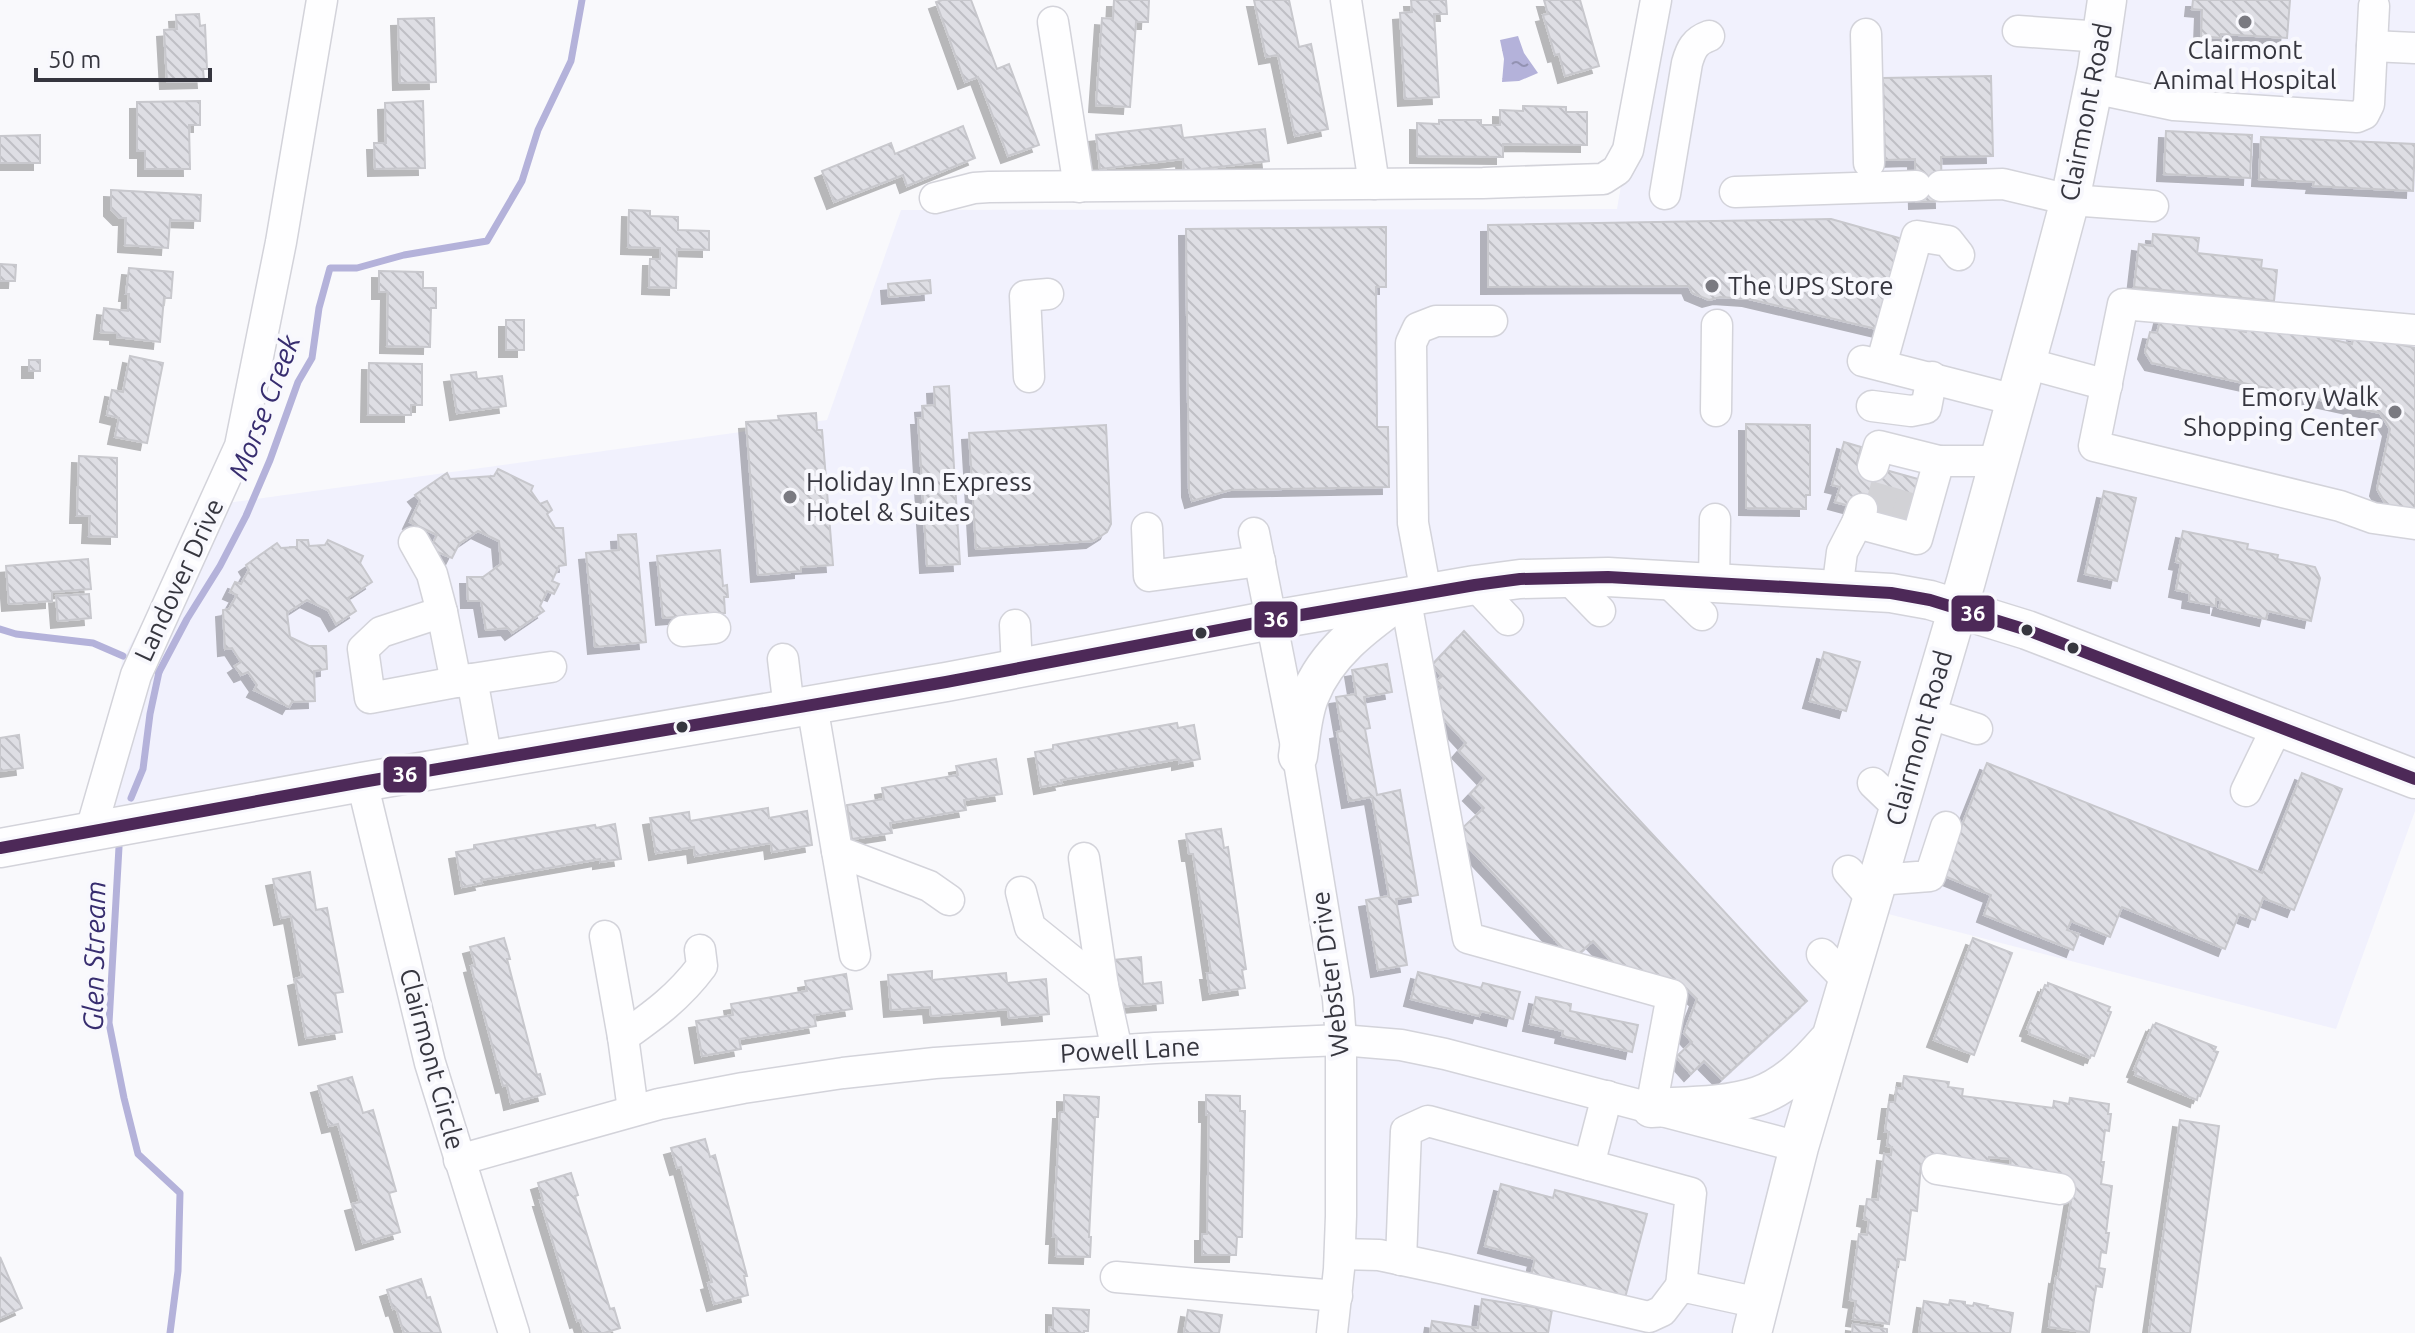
<svg xmlns="http://www.w3.org/2000/svg" width="2415" height="1333" font-family="Ubuntu,sans-serif">
<defs>
<pattern id="water-ripples" width="26" height="14" patternUnits="userSpaceOnUse" patternTransform="scale(2)"><rect width="26" height="14" fill="#b4b2da"/><path d="M2 4q2-2 4 0t4 0M15 11q2-2 4 0t4 0" fill="none" stroke="#9392b2"/></pattern>
<pattern id="building-back-hatch" width="6" height="6" patternUnits="userSpaceOnUse" patternTransform="scale(2)"><rect width="6" height="6" fill="#dedee4"/><path d="M-1 5l2 2M0 0l6 6M5-1l2 2" fill="none" stroke="#bfbfc5"/></pattern>
<filter id="shadow"><feDropShadow dx="-7" dy="7" stdDeviation="0" flood-color="#0004"/></filter>
</defs>
<rect width="100%" height="100%" fill="#f9f9fc"/>
<polygon fill="#f1f1fd" points="1653,0 2415,0 2415,811 2336,1029 1857,906 1748,1333 1325,1333 1343,1039 1274,620 102,831 122,660 206,506 827,420 901,210 1617,209"/>
<polygon fill="url(#water-ripples)" points="1518,36 1524,53 1538,73 1519,81 1502,82 1504,59 1500,40"/>
<g fill="none" stroke-linecap="round" stroke-linejoin="round">
<g stroke="#b4b2da" stroke-width="7">
<polyline points="0,629 16,634 93,643 123,656"/>
<polyline points="159,672 187,619 220,566 246,516 270,460 298,382 312,358 319,308 330,268 357,268 404,255 487,241 522,181 538,130 571,61 582,0"/>
<polyline points="131,798 143,769 150,714 159,672 157,671"/>
<polyline points="119,847 109,1023 124,1098 138,1154 180,1193 178,1271 170,1333"/>
</g>
</g>
<g fill="url(#building-back-hatch)" stroke="#c8c8cd" stroke-width="2" filter="url(#shadow)">
<polygon points="942,0 971,0 997,69 1009,64 1039,145 1008,156 978,77 965,82 936,2"/>
<polygon points="1114,0 1149,0 1148,22 1136,22 1130,107 1096,105 1102,18 1113,19"/>
<polygon points="1254,0 1289,0 1299,47 1311,44 1328,129 1295,136 1278,55 1266,57"/>
<polygon points="1411,0 1446,0 1447,14 1434,14 1439,97 1405,99 1400,13 1412,12"/>
<polygon points="1544,0 1580,0 1599,66 1565,76 1559,54 1555,55 1543,15 1548,14"/>
<polygon points="2193,0 2290,0 2287,38 2221,34 2221,38 2201,36 2202,10 2192,9"/>
<polygon points="199,14 200,26 205,25 207,69 203,69 204,81 167,82 164,30 177,29 176,15"/>
<polygon points="434,18 436,82 400,83 398,19"/>
<polygon points="1991,76 1993,156 1941,157 1942,201 1916,202 1915,159 1885,160 1883,78"/>
<polygon points="200,101 200,125 189,125 190,169 145,169 145,151 137,151 137,102"/>
<polygon points="423,101 425,168 375,169 374,143 386,143 385,103"/>
<polygon points="1523,106 1566,107 1566,112 1587,112 1587,145 1503,144 1503,157 1417,156 1417,123 1439,124 1439,120 1481,120 1481,125 1500,125 1500,110 1523,111"/>
<polygon points="1181,125 1183,138 1265,129 1269,161 1184,171 1183,159 1100,169 1096,135"/>
<polygon points="963,126 975,158 907,186 903,175 834,202 822,171 891,143 895,154"/>
<polygon points="2166,131 2252,135 2250,178 2164,174"/>
<polygon points="40,135 40,163 0,163 0,136"/>
<polygon points="2261,137 2415,144 2413,191 2313,186 2314,182 2259,179"/>
<polygon points="111,190 201,195 200,221 170,220 168,248 125,245 126,218 120,218 111,209"/>
<polygon points="629,210 650,211 650,216 678,217 678,230 709,231 709,250 677,249 676,288 649,287 650,259 660,259 660,248 628,247"/>
<polygon points="1831,219 1924,245 1902,335 1749,299 1720,297 1709,300 1692,293 1689,286 1488,287 1488,225"/>
<polygon points="1386,227 1386,287 1376,287 1377,427 1388,427 1389,487 1230,490 1192,501 1189,490 1186,229"/>
<polygon points="2153,234 2199,238 2197,253 2262,260 2261,268 2277,270 2274,301 2134,287 2139,244 2152,246"/>
<polygon points="0,264 16,265 15,281 0,281"/>
<polygon points="129,268 173,272 171,298 164,298 160,342 117,337 117,333 101,332 104,308 128,311 129,294 126,294"/>
<polygon points="379,271 423,272 423,288 436,288 436,308 431,308 430,347 387,346 388,292 379,292"/>
<polygon points="930,280 931,293 889,297 888,284"/>
<polygon points="2162,313 2246,332 2249,321 2352,344 2354,334 2415,348 2415,508 2407,512 2388,508 2377,489 2390,429 2380,413 2152,363 2145,352 2150,332 2157,333"/>
<rect x="506" y="320" width="18" height="30"/>
<polygon points="130,356 163,363 147,443 115,437 119,418 107,415 112,390 123,392"/>
<rect x="29" y="360" width="11" height="11"/>
<polygon points="369,363 422,364 422,405 411,405 411,415 368,415"/>
<polygon points="476,372 477,379 502,376 506,406 457,413 451,375"/>
<polygon points="949,386 960,564 927,566 918,418 923,418 922,406 935,405 934,387"/>
<polygon points="816,413 817,430 822,430 833,565 801,567 801,571 758,575 746,422 779,420 778,416"/>
<polygon points="1746,424 1810,425 1810,495 1806,495 1806,509 1746,508"/>
<polygon points="1106,425 1111,524 1107,532 1093,541 976,549 969,433"/>
<polygon points="1844,442 1861,447 1857,462 1925,481 1913,523 1835,502 1840,487 1832,485"/>
<polygon points="79,456 117,458 117,537 89,536 90,516 77,516"/>
<polygon points="498,469 533,486 531,491 540,504 547,501 552,510 547,514 555,528 563,528 566,565 559,566 552,581 559,584 554,594 547,591 540,606 544,611 512,633 508,628 486,630 481,601 468,601 467,577 483,577 501,564 499,541 478,531 459,544 452,558 430,549 437,535 410,522 420,501 415,495 447,473 450,479 494,476"/>
<polygon points="2104,491 2136,498 2117,581 2085,574"/>
<polygon points="2183,531 2248,544 2247,549 2278,555 2277,559 2315,567 2320,578 2311,621 2268,611 2266,619 2219,608 2221,600 2216,599 2216,606 2189,601 2190,593 2176,590 2181,563 2176,562"/>
<polygon points="636,534 646,642 595,647 586,553 619,550 618,535"/>
<polygon points="297,540 308,540 309,546 325,545 328,540 363,556 360,563 372,582 348,598 356,611 336,624 328,610 307,600 287,613 290,637 309,646 326,646 327,669 314,671 315,701 292,702 289,707 254,690 257,685 248,672 241,675 235,666 241,662 232,648 225,649 223,610 229,609 237,595 230,592 235,582 241,584 249,570 246,565 277,543 281,548 297,547"/>
<polygon points="720,550 723,586 727,585 728,597 724,597 725,613 663,618 657,556"/>
<polygon points="88,559 91,589 52,592 52,601 9,604 6,566"/>
<polygon points="89,594 91,618 58,621 56,596"/>
<polygon points="1464,631 1807,1001 1722,1079 1704,1061 1691,1074 1676,1057 1692,1042 1684,1033 1697,999 1686,988 1622,972 1593,941 1573,959 1459,837 1458,832 1484,808 1470,794 1485,778 1459,751 1466,743 1439,714 1436,692 1442,687 1436,681 1442,676 1432,665"/>
<polygon points="1824,652 1860,662 1846,711 1810,701"/>
<polygon points="1387,664 1392,692 1364,697 1370,728 1365,729 1377,795 1400,790 1418,895 1396,899 1407,965 1378,970 1366,900 1389,896 1372,797 1349,801 1337,732 1342,731 1336,697 1356,694 1352,670"/>
<polygon points="1177,723 1178,728 1194,725 1200,759 1179,763 1179,759 1061,780 1062,783 1041,787 1035,752 1053,749 1053,745"/>
<polygon points="19,735 23,768 0,771 0,738"/>
<polygon points="996,759 1002,794 964,800 966,810 890,823 892,833 852,839 847,805 884,799 882,788 958,775 956,766"/>
<polygon points="1987,763 2262,873 2302,773 2342,789 2294,910 2263,898 2255,920 2239,914 2225,949 2122,907 2110,937 2071,921 2067,930 2079,934 2073,950 1984,915 1991,895 1942,875"/>
<polygon points="768,808 769,818 807,811 812,845 772,852 771,843 695,856 694,847 656,853 650,818 689,812 690,821"/>
<polygon points="615,824 621,859 600,862 600,859 481,880 482,883 462,887 456,852 474,849 474,845 595,825 596,828"/>
<polygon points="1221,829 1224,848 1228,847 1246,969 1242,970 1245,988 1210,993 1207,973 1211,973 1193,854 1189,854 1186,834"/>
<polygon points="310,872 316,910 327,908 343,992 335,993 342,1032 306,1038 295,979 302,977 291,916 281,918 273,879"/>
<polygon points="504,938 510,959 507,959 537,1075 540,1074 545,1094 511,1103 507,1085 503,1086 471,966 475,965 470,947"/>
<polygon points="1973,938 2012,953 1974,1055 1934,1040"/>
<polygon points="1141,957 1143,984 1161,982 1163,1003 1119,1007 1114,960"/>
<polygon points="932,971 932,980 1006,973 1007,983 1046,979 1049,1014 1009,1018 1008,1009 931,1016 930,1007 891,1010 888,975"/>
<polygon points="1418,972 1481,988 1483,983 1520,992 1513,1019 1481,1011 1479,1016 1411,999"/>
<polygon points="846,974 852,1009 814,1015 816,1026 739,1039 741,1049 702,1056 696,1021 733,1015 731,1004 807,991 805,981"/>
<polygon points="2048,983 2110,1007 2108,1011 2111,1012 2094,1056 2091,1055 2090,1058 2029,1034 2030,1030 2027,1029 2045,985 2048,986"/>
<polygon points="1536,997 1571,1004 1570,1011 1638,1025 1632,1052 1562,1036 1563,1031 1530,1024"/>
<polygon points="2156,1023 2216,1047 2214,1051 2218,1052 2200,1096 2198,1095 2197,1100 2135,1075 2137,1071 2134,1070 2153,1025 2154,1026"/>
<polygon points="1904,1076 1949,1082 1948,1087 1963,1089 1962,1096 2053,1108 2054,1101 2069,1104 2070,1098 2109,1104 2108,1114 2111,1114 2109,1131 2105,1130 2101,1162 2104,1162 2101,1184 2112,1186 2106,1233 2109,1233 2106,1253 2101,1252 2099,1268 2105,1269 2102,1287 2096,1286 2089,1333 2049,1327 2056,1277 2058,1278 2074,1183 2057,1181 2010,1167 2011,1159 1989,1157 1988,1162 1938,1155 1936,1167 1921,1164 1917,1211 1911,1210 1905,1260 1898,1259 1889,1324 1853,1319 1856,1301 1850,1300 1859,1234 1867,1235 1869,1220 1864,1219 1867,1199 1878,1200 1884,1154 1891,1155 1892,1147 1887,1146 1889,1132 1885,1132 1889,1102 1895,1102 1897,1088 1902,1089"/>
<polygon points="352,1077 363,1113 373,1110 396,1191 389,1193 400,1232 363,1243 352,1204 360,1202 338,1124 329,1126 318,1086"/>
<polygon points="1064,1095 1099,1097 1098,1117 1095,1117 1089,1237 1091,1237 1090,1257 1056,1256 1057,1237 1053,1237 1060,1112 1064,1112"/>
<polygon points="1206,1095 1240,1096 1240,1111 1245,1111 1242,1237 1237,1237 1236,1255 1202,1255 1202,1234 1207,1234 1209,1115 1206,1115"/>
<polygon points="2180,1120 2219,1126 2190,1333 2149,1333"/>
<polygon points="705,1139 710,1157 715,1155 747,1276 744,1276 748,1295 714,1304 708,1283 712,1282 681,1167 677,1168 671,1148"/>
<polygon points="571,1173 578,1195 575,1196 610,1309 614,1308 620,1328 604,1333 584,1333 580,1320 577,1321 540,1200 543,1200 538,1183"/>
<polygon points="1501,1184 1553,1198 1555,1190 1647,1214 1625,1298 1531,1276 1535,1259 1485,1246"/>
<polygon points="0,1257 22,1308 0,1318"/>
<polygon points="421,1279 427,1298 430,1297 441,1333 404,1333 396,1308 393,1309 387,1290"/>
<polygon points="1482,1299 1552,1310 1548,1333 1430,1333 1432,1321 1478,1328"/>
<polygon points="1950,1300 1965,1302 1965,1305 1973,1306 1974,1303 1988,1306 1987,1308 2013,1313 2010,1333 1919,1333 1924,1301 1949,1305"/>
<polygon points="1053,1308 1089,1310 1088,1331 1084,1331 1084,1333 1049,1333 1049,1327 1053,1327"/>
<polygon points="1188,1310 1222,1315 1219,1333 1184,1333"/>
<polygon points="1853,1324 1887,1329 1887,1333 1852,1333"/>
</g>
<g fill="none" stroke-linecap="round" stroke-linejoin="round">
<g stroke="#d2d2d6" stroke-width="30" stroke-dasharray="30 15" stroke-linecap="butt">
<polyline points="1878,514 1890,471"/>
<polyline points="1905,522 1918,479"/>
</g>
<defs>
<g id="minor">
<polyline points="1346,0 1374,184"/>
<polyline points="1053,22 1079,187"/>
<polyline points="2018,31 2102,37"/>
<polyline points="1866,34 1869,163"/>
<polyline points="2372,46 2415,48"/>
<polyline points="2093,88 2174,105 2357,117 2364,114 2369,104 2374,6"/>
<polyline points="1941,186 2003,184 2070,200 2153,206"/>
<polyline points="1735,192 1916,186"/>
<path d="M 1665,194 L 1687,63 C 1691,49 1695,41 1709,36"/>
<polyline points="935,198 974,188 989,187 1483,183 1603,179 1617,170 1628,150 1656,0"/>
<polyline points="2415,330 2123,304 2094,446 2340,506 2373,518 2415,524"/>
<polyline points="1863,361 2015,400"/>
<polyline points="2026,363 2107,385"/>
<polyline points="1881,365 1917,236 1948,241 1959,255"/>
<polyline points="1029,377 1025,296 1048,294"/>
<polyline points="1872,406 1911,411 1926,408 1932,377"/>
<polyline points="1716,411 1717,325"/>
<polyline points="1873,466 1879,446 1939,461 1998,461"/>
<polyline points="1857,523 1917,539 1939,461"/>
<polyline points="1147,528 1149,576 1260,561"/>
<polyline points="1254,533 1298,756 1338,999 1341,1040 1341,1216 1339,1269 1332,1333"/>
<polyline points="414,542 432,574 442,612 381,632 363,649 370,698 472,679 487,761"/>
<polyline points="1566,576 1600,611"/>
<polyline points="1666,580 1702,615"/>
<polyline points="1714,584 1715,519"/>
<polyline points="1475,585 1508,620"/>
<polyline points="1837,591 1842,552 1857,523 1862,509"/>
<polyline points="1426,593 1413,523 1411,343 1418,328 1436,321 1492,321"/>
<polyline points="1405,596 1468,938 1672,995 1651,1108"/>
<polyline points="442,612 456,682"/>
<polyline points="1015,625 1017,668"/>
<polyline points="683,631 715,628"/>
<polyline points="783,659 789,709"/>
<polyline points="472,679 551,667"/>
<polyline points="812,705 837,851 929,886 949,900"/>
<polyline points="1927,713 1977,729"/>
<polyline points="362,782 430,1063 514,1333"/>
<polyline points="1873,783 1899,808"/>
<polyline points="2246,791 2278,725"/>
<polyline points="91,830 136,675 240,446 281,242 322,0"/>
<polyline points="837,851 855,955"/>
<polyline points="1084,858 1103,986"/>
<polyline points="1848,871 1872,898"/>
<polyline points="1878,880 1930,876 1946,827"/>
<polyline points="1021,892 1030,927 1103,986 1117,1050"/>
<polyline points="605,936 623,1037"/>
<polyline points="1822,954 1848,981"/>
<path d="M 633,1110 L 623,1037 C 654,1015 679,997 702,966 L 700,950"/>
<polyline points="459,1160 659,1104 743,1088 843,1073 935,1063 1155,1048 1341,1040 1401,1045 1445,1054 1799,1147"/>
<polyline points="1589,1165 1607,1096"/>
<polyline points="1937,1169 2060,1189"/>
<polyline points="1340,1254 1379,1255 1445,1269 1649,1317 1662,1311 1681,1286 1759,1303"/>
<polyline points="1401,1260 1406,1131 1428,1121 1691,1193 1681,1286"/>
<polyline points="1116,1277 1337,1296"/>
</g>
<g id="major">
<path d="M 1298,756 C 1301,736 1302,714 1310,695 C 1326,654 1363,626 1398,601"/>
<polyline points="0,848 362,782 946,682 1272,620 1475,585 1520,579 1608,577 1891,593 1930,600 2027,630 2415,779"/>
<path d="M 1651,1108 C 1685,1106 1725,1107 1758,1096 C 1786,1086 1808,1064 1827,1042"/>
<polyline points="1752,1333 1799,1147 1966,581 2042,305 2070,200 2097,69 2107,0"/>
</g>
</defs>
<use href="#minor" stroke="#d3d3da" stroke-width="33"/>
<use href="#major" stroke="#d3d3da" stroke-width="41"/>
<use href="#minor" stroke="#fefeff" stroke-width="30"/>
<use href="#major" stroke="#fefeff" stroke-width="38"/>
<defs>
<polyline id="bus-1" points="0,848 362,782 946,682 1272,620 1475,585 1520,579 1608,577 1891,593 1930,600 2027,630 2415,779"/>
</defs>
<use href="#bus-1" stroke="#f8f8fd" stroke-width="18"/>
<use href="#bus-1" stroke="#4d2958" stroke-width="12"/>
</g>
<g fill="#7a7a81" stroke="#f8f8fd" stroke-width="3">
<circle cx="2245" cy="22" r="8"/>
<circle cx="1712" cy="286" r="8"/>
<circle cx="2395" cy="412" r="8"/>
<circle cx="790" cy="497" r="8"/>
</g>
<g fill="#36363f" stroke="#f8f8fd" stroke-width="3">
<circle cx="2027" cy="630" r="7"/>
<circle cx="1201" cy="633" r="7"/>
<circle cx="2073" cy="648" r="7"/>
<circle cx="682" cy="727" r="7"/>
</g>
<g text-anchor="middle" stroke-width="8" stroke-linejoin="round" paint-order="stroke">
<g font-size="26" fill="#36363f" stroke="#f8f8fd" text-anchor="start">
<text x="2245" y="59" text-anchor="middle">Clairmont<tspan x="2245" dy="30">Animal Hospital</tspan></text>
<text x="1728" y="295">The UPS Store</text>
<text x="2379" y="406" text-anchor="end">Emory Walk<tspan x="2379" dy="30">Shopping Center</tspan></text>
<text x="806" y="491">Holiday Inn Express<tspan x="806" dy="30">Hotel &amp; Suites</tspan></text>
</g>
<g font-size="26" fill="#36363f" stroke="#f8f8fd">
<text transform="translate(2086 112) rotate(-79)" y="9">Clairmont Road</text>
<text transform="translate(179 580) rotate(-65)" y="9">Landover Drive</text>
<text transform="translate(1919 738) rotate(-74)" y="9">Clairmont Road</text>
<text transform="translate(1330 974) rotate(-97)" y="9">Webster Drive</text>
<text transform="translate(1130 1050) rotate(-3)" y="9">Powell Lane</text>
<text transform="translate(432 1059) rotate(75)" y="9">Clairmont Circle</text>
</g>
<g font-size="28" font-style="italic" fill="#372d6f" stroke="#f8f8fd">
<text transform="translate(264 407) rotate(-69)" y="10">Morse Creek</text>
<text transform="translate(94 956) rotate(-89)" y="10">Glen Stream</text>
</g>
</g>
<g stroke="#f8f8fd" stroke-width="3">
<rect x="1950" y="594" width="46" height="39" rx="8" fill="#4d2958"/>
<rect x="1253" y="600" width="46" height="39" rx="8" fill="#4d2958"/>
<rect x="382" y="755" width="46" height="39" rx="8" fill="#4d2958"/>
</g>
<g font-size="22" text-anchor="middle" font-weight="bold" fill="#fff">
<text x="1973" y="621">36</text>
<text x="1276" y="627">36</text>
<text x="405" y="782">36</text>
</g>
<path d="M36 68v12h174v-12" fill="none" stroke="#36363f" stroke-width="4"/>
<text x="48" y="68" font-size="24" fill="#36363f" stroke="#f8f8fd" stroke-width="6" paint-order="stroke">50 m</text>
</svg>
